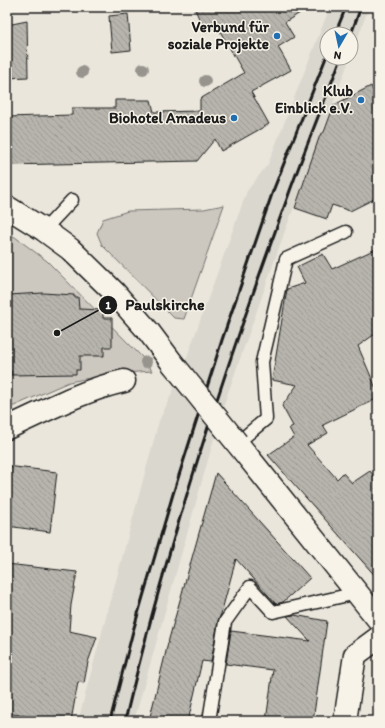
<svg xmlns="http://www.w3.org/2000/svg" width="385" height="728" font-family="Itim,sans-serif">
<defs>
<pattern id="building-back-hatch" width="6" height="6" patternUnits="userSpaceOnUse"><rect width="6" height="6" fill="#b6b4ac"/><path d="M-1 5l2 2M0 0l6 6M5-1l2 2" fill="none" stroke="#9c9a93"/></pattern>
</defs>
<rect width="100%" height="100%" fill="#eae6dc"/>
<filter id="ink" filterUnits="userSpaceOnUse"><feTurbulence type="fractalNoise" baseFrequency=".025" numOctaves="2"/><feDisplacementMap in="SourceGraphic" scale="8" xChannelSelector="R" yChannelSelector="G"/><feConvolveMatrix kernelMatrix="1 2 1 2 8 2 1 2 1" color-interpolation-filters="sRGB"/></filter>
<g filter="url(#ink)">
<polygon fill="#dad7ce" points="330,7 369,7 351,56 351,34 327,34 327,58 350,58 285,231 223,407 134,721 78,721 159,421 180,376 247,191 268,164"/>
<g fill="#ccc8c0" stroke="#74726e">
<polygon points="224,205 184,319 174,318 102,245 97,233 103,219 128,211 204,209"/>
<polygon points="7,233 15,237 47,261 146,361 152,371 111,374 69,382 7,409"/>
</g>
<g fill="url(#building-back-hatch)" stroke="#1c1c1c">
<polygon points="194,7 310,7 285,22 294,37 278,47 291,70 251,92 269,124 221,151 215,139 197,161 7,165 7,117 72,115 72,108 115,108 115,100 151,100 154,112 200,111 200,99 244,73 217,26 205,32"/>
<polygon points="128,14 131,50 112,52 109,16"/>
<polygon points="27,21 28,77 7,78 7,25"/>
<polygon points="371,86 378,99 378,197 350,211 332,205 327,219 295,208 320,135 324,132 334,105"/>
<polygon points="378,248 378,332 358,346 378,393 378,398 323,425 328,433 307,445 337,479 343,473 352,483 370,471 378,481 378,579 268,455 294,437 289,428 293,426 282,406 297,385 272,380 287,289 305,283 297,267 323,254 332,269"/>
<polygon points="43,293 74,295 74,297 78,297 79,309 103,310 103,318 112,318 112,347 104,347 104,356 80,356 80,370 76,370 76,374 11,375 11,371 7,371 7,298 9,298 9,295"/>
<polygon points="7,466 57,472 50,532 7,526"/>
<polygon points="216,473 310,578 283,602 276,604 236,559 221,614 218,621 211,662 202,661 188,721 149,721 169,639"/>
<polygon points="7,564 77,572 71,605 69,631 97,637 88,662 84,683 78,682 71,721 55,721 7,713"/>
<polygon points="294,615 327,621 313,721 266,721 273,670 226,664 231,631 310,641 287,616"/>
</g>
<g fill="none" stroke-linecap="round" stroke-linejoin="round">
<defs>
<g id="service">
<polyline points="44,230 72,200"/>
<polyline points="237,443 266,419 262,362 286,259 346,232"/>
<polyline points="209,721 225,622 250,587 273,612 357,593"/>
</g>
<g id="minor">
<polyline points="7,207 44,230 70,249 114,292 149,332 173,364"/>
<path d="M 7,428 C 45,411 83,390 124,381"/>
<polyline points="237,443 378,619"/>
<polyline points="345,721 355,655 378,638"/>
</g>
</defs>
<use href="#service" stroke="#1c1c1c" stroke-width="15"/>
<use href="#minor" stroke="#1c1c1c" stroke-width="25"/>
<use href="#service" stroke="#f7f3e8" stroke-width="12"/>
<use href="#minor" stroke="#f7f3e8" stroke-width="22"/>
<g stroke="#1c1c1c" stroke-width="3">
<polyline points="335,34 346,7"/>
<polyline points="351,34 361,7"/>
<polyline points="110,721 133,631 173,494 222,340 273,191 327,55"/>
<path d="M 125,721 C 167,544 224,370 287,199 C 304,151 323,105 341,58"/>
</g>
<defs>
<polyline id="minor-bridge" points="173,364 237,443"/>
</defs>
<use href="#minor-bridge" stroke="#1c1c1c" stroke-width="25" stroke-linecap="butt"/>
<use href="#minor-bridge" stroke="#f7f3e8" stroke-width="22"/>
</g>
<g fill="#96948d">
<circle cx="143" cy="69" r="6"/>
<circle cx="82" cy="72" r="6"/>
<circle cx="205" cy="81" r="6"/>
<circle cx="146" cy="362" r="6"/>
</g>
</g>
<g fill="#1f6fb2" stroke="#f7f3e8" stroke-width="1.5">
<circle cx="277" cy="36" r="4"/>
<circle cx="361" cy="100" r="4"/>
<circle cx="234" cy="118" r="4"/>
</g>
<g text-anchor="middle" stroke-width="3" stroke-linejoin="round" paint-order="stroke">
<g font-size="15" font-weight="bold" fill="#1c1c1c" stroke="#f7f3e8" text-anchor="end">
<text x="269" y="32">Verbund für<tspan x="269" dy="17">soziale Projekte</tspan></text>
<text x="353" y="96">Klub<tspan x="353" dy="17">Einblick e.V.</tspan></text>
<text x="226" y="123">Biohotel Amadeus</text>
</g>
</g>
<path fill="none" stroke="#1c1c1c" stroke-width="1.5" d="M57 333L108 305"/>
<g fill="#1c1c1c" stroke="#f7f3e8" stroke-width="1.5">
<circle cx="57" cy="333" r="4"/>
<circle cx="108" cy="305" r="10"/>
</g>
<g font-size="12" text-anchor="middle" font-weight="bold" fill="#fff">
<text x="108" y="309">1</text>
</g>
<g font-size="16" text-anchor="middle" font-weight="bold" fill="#1c1c1c" stroke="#f7f3e8" stroke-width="3" stroke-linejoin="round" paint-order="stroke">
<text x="165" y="310">Paulskirche</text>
</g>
<rect width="385" height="728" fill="none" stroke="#f7f3e8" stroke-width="24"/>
<rect x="12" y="12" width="361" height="704" fill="none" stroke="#1c1c1c" stroke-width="1.5" filter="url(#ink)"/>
<g transform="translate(339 46) rotate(189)"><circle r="19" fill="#f7f3e8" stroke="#9f9d96"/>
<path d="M0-3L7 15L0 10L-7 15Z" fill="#1f6fb2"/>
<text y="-6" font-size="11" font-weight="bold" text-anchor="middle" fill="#1c1c1c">N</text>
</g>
</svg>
